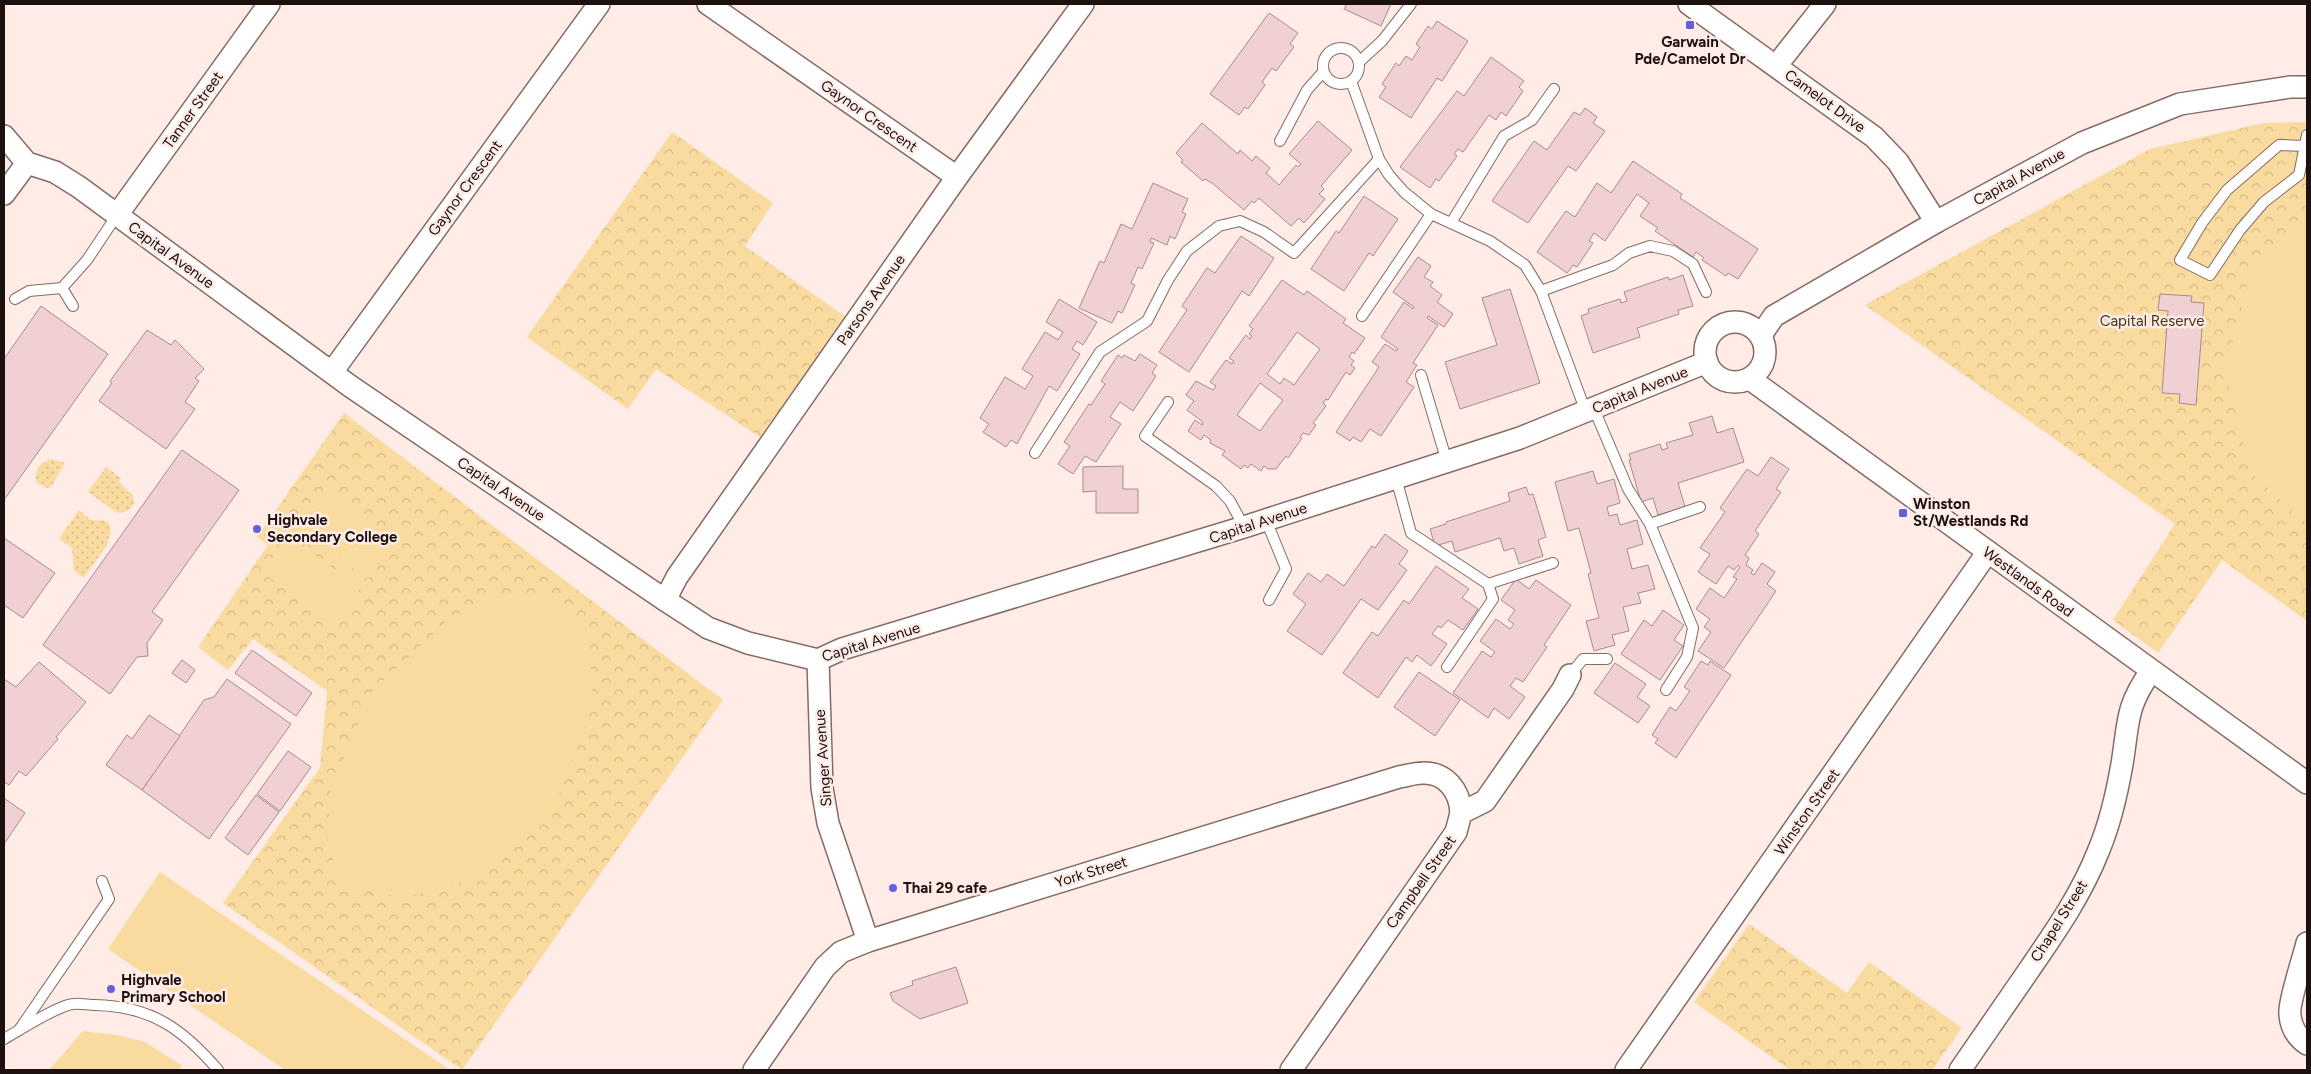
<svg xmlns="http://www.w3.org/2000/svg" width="2311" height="1074" font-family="Figtree,sans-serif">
<defs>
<pattern id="park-crowns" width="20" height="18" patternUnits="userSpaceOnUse" patternTransform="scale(1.25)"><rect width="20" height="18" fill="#f9dba0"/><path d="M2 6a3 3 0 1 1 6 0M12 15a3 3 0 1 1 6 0" fill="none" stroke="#d5bb89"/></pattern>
<pattern id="garden-dots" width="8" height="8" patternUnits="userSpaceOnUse" patternTransform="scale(1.25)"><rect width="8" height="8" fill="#f9dba0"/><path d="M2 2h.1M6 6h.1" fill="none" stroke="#d5bb89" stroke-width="1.8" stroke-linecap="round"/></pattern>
</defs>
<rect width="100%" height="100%" fill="#ffece7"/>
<g fill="url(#park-crowns)">
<polygon points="2307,122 2307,621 2222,560 2158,653 2113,620 2175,524 1865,305 2150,149 2264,123"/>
<polygon points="672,132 773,203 745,246 846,317 760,437 656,369 628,409 527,337"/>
<polygon points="344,413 723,700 462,1070 223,903 320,768 327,691 253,639 228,670 198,647 268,545 257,537"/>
<polygon points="1749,924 1847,993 1869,962 1962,1028 1932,1070 1790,1070 1694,1002"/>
</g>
<g fill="url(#garden-dots)">
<path d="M 51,459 L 65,463 L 51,487 L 46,488 L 36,482 C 34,470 39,463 51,459 Z"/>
<path d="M 106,467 L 121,478 L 119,482 L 133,495 L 134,502 C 132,510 124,514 116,512 L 88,492 Z"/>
<path d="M 79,510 C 83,513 88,519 92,520 C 102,522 109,517 111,530 L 107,545 L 84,578 L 74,571 L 72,548 L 59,539 Z"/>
</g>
<g fill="#f9dba0">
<polygon points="2307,218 2307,524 2251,473 2225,371 2253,264"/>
<polygon points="321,490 394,542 368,579 295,526"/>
<polygon points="288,536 361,588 335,625 262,572"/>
<polygon points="503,593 556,594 589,636 593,706 550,819 466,881 406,898 345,885 327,846 330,792 371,693 450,618"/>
<polygon points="160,872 450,1070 285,1070 108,949"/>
<polygon points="83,1031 117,1035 145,1042 181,1065 180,1070 49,1070"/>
</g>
<g fill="#f0d0d2" stroke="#a98b8d" fill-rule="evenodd">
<polygon points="1347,4 1391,4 1381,26 1344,9"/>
<polygon points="1269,13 1298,33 1290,44 1294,47 1276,71 1272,68 1262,82 1265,85 1248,109 1245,107 1239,115 1210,94"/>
<polygon points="1437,21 1468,41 1442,81 1437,78 1411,118 1379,97 1386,87 1382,84 1396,63 1399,66 1406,56 1412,60 1420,47 1416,44 1428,26 1432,29"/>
<polygon points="1491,57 1524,81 1519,87 1523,91 1506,116 1501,112 1496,120 1489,115 1463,152 1458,149 1454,154 1457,156 1439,181 1436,179 1430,188 1400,167 1457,91 1464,96"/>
<polygon points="1585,108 1597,117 1593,123 1605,131 1576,171 1568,166 1528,223 1492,201 1534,141 1547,150 1574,112 1580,115"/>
<polygon points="1318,121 1352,150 1321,186 1324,189 1319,194 1325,199 1304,223 1299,218 1291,226 1259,198 1254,203 1252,201 1244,210 1212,183 1205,179 1203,181 1181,162 1183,160 1176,153 1202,123 1238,154 1240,150 1252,161 1256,156 1270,168 1266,173 1279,185 1296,165 1298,167 1301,164 1289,154"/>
<polygon points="1633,161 1682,194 1680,198 1758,249 1738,279 1728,273 1726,276 1702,260 1704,258 1696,252 1693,257 1655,231 1658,228 1640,216 1649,203 1637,194 1605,241 1594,233 1589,241 1593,243 1577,267 1573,265 1567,273 1537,252 1566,211 1575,217 1597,183 1611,193"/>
<polygon points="1153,183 1188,199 1182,212 1186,214 1175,239 1170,236 1167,245 1151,238 1150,242 1154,243 1142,269 1138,267 1131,283 1135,285 1122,313 1118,311 1112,323 1079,308 1100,261 1104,263 1121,224 1132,229"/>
<polygon points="1364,196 1398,219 1373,256 1369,253 1344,291 1311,269 1336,231 1339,233"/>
<polygon points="1241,236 1274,258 1249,296 1242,291 1189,372 1159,352 1187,310 1182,306 1207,268 1215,273"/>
<polygon points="1418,257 1431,266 1424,277 1433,282 1430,286 1442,295 1437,302 1453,314 1444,327 1428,316 1427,318 1438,325 1413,363 1417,365 1406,382 1414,387 1381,436 1370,429 1361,442 1353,437 1350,441 1336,432 1379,367 1372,362 1385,344 1396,351 1398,349 1381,337 1404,302 1413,309 1414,307 1393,292"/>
<polygon points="1683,275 1693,306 1678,310 1679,314 1637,328 1640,337 1593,353 1581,316 1589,313 1588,309 1620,299 1621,303 1627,301 1624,292 1668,277 1669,280"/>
<path d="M 1282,280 L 1304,295 L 1307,291 L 1346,319 L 1343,323 L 1365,338 L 1354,354 L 1352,352 L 1349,357 L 1354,361 L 1351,365 L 1355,368 L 1350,375 L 1346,372 L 1328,400 L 1326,399 L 1323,403 L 1326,406 L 1313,423 L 1316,425 L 1309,435 L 1303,433 L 1300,437 L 1302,438 L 1288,458 L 1286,456 L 1276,469 L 1268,469 L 1264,466 L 1261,471 L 1251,464 L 1248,468 L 1244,465 L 1241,469 L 1222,455 L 1225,451 L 1210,443 L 1211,440 L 1204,435 L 1201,440 L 1188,431 L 1195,420 L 1202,425 L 1203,422 L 1187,410 L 1194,401 L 1186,395 L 1196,381 L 1213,390 L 1216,386 L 1210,382 L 1226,360 L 1232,364 L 1234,361 L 1229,358 L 1246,335 L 1250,339 L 1252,336 L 1249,334 L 1253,329 L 1249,326 ZM 1297,332 L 1320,349 L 1294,385 L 1284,378 L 1280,384 L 1267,374 ZM 1260,383 L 1283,400 L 1260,431 L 1237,415 Z"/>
<polygon points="1510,289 1540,383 1460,409 1445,362 1497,345 1482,298"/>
<polygon points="2160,294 2192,296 2191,302 2204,303 2196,405 2179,403 2180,394 2162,393 2168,311 2158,310"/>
<polygon points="1059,299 1097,322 1083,345 1077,341 1072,349 1080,354 1057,391 1049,386 1017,444 1011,440 1006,447 983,432 989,424 980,418 1005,377 1025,389 1033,376 1022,369 1045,332 1058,340 1063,332 1046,322"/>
<polygon points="41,306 108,354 4,500 4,359"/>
<polygon points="147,330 171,345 175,340 204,369 195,378 199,381 185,402 195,409 166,449 99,401 112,383 110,381"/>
<polygon points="1140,354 1157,365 1152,373 1156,376 1133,411 1120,402 1110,417 1121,424 1096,462 1085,456 1073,474 1058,464 1070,446 1064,442 1089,404 1091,405 1105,384 1101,381 1118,355 1122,358 1124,355 1135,361"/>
<polygon points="1712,416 1717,433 1733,428 1744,462 1678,483 1685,507 1658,515 1653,498 1641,502 1629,460 1631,460 1629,454 1660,444 1662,450 1668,448 1666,443 1693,435 1689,423"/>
<polygon points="182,450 239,490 152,612 163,620 147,643 148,656 137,657 110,694 43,645"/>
<polygon points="1771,457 1789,469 1776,489 1781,492 1755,531 1759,534 1745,555 1749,558 1746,565 1753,570 1751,573 1754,575 1762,563 1775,572 1767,584 1776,591 1724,668 1698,651 1711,632 1704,627 1710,619 1696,609 1710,588 1724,598 1737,579 1733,577 1740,567 1738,565 1734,570 1728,566 1716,584 1698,572 1710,554 1700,548 1725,512 1720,508 1747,469 1758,476"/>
<polygon points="1123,466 1123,489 1138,489 1138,513 1096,513 1096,491 1083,492 1083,467"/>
<polygon points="1593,471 1597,484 1614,479 1620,503 1607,507 1609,516 1617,514 1620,525 1637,520 1643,544 1627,549 1632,569 1648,565 1655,589 1638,593 1641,603 1623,607 1629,631 1612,635 1615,645 1594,651 1586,621 1599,618 1588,574 1591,573 1579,528 1568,531 1555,482"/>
<polygon points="1526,487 1529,495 1533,494 1546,537 1538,540 1543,556 1519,564 1514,548 1504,551 1500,538 1455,552 1452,541 1435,546 1430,529 1446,524 1446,522 1510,501 1508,493"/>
<polygon points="1385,534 1408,551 1399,564 1407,570 1378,610 1361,599 1322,655 1287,631 1306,604 1293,594 1308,573 1321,582 1327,574 1344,586 1372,546 1375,548"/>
<polygon points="4,538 55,573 23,618 4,605"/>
<polygon points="1436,566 1469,589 1462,598 1478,609 1463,630 1448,620 1441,628 1438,626 1432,634 1447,644 1431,666 1417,655 1412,662 1406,657 1378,698 1343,673 1372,632 1378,636 1404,600 1409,604"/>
<polygon points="1516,579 1529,589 1536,580 1571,605 1544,645 1547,647 1523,682 1516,678 1510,686 1525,697 1509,719 1494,708 1488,718 1453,693 1482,651 1491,657 1495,652 1480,641 1496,619 1510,629 1514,624 1508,620 1515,610 1501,600"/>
<polygon points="1663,610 1684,625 1674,640 1683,646 1660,680 1621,654 1644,620 1652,626"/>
<polygon points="252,650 312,693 296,716 235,673"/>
<polygon points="182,660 195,670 186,683 172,673"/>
<polygon points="1701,661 1708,665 1710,661 1731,675 1676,758 1655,743 1658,739 1652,735 1670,707 1676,711 1690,691 1684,687"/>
<polygon points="39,662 86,702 56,737 58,739 26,776 19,771 9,785 4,782 4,679 16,687"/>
<polygon points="1615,663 1646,684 1637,697 1650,706 1638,723 1594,693"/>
<polygon points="1419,672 1460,700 1435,736 1394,707"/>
<polygon points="227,679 291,724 209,839 142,790 204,700 214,697"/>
<polygon points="149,715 180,736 142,790 106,765 127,735 132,739"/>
<polygon points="288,751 311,767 280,811 257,794"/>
<polygon points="256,795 279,812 248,855 225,838"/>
<polygon points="4,798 25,813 4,844"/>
<polygon points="956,967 968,1003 920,1019 893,1001 890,993 913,985 912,981"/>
</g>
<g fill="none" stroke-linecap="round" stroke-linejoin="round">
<defs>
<g id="lane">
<circle cx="1341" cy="66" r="18"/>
<polyline points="1359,62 1382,41 1411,4"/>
<polyline points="1351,81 1379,159 1389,175 1404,192 1431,214 1490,241 1525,265 1541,291 1586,412"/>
<polyline points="1280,141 1307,90 1323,72"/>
<polyline points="2305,146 2279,145 2227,190 2202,223 2180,260 2210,275 2240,230 2264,202 2299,175 2307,135"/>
<polyline points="1451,223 1504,136 1532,120 1554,89"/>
<polyline points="62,288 73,306"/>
<polyline points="1541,291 1613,265 1629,253 1650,246 1673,251 1693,264 1706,292"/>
<polyline points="15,299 29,291 62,288 87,260 117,215"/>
<polyline points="1362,316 1431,214"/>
<polyline points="1421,375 1447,462"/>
<polyline points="1168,402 1145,436 1216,486 1230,501 1244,527"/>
<polyline points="1594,409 1628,489 1650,524 1693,628 1687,657 1666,690"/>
<polyline points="1035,453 1100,352 1147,321 1168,280 1187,251 1219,226 1240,221 1264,232 1294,253 1379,159"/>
<polyline points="1396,478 1411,533 1488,584 1493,599 1447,667"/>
<polyline points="1266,520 1286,569 1269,600"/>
<polyline points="1650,524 1700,507"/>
<polyline points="1488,584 1553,563"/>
<polyline points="1570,675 1583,659 1607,659"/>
<polyline points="19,1030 109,899 102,881"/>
<path d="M 4,1039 C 23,1028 47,1012 68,1005 C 76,1002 87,1005 95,1005 C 151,1006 183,1029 218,1070"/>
</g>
<g id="street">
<polyline points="708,4 957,177"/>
<polyline points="1689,4 1874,137 1898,162 1936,222"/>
<polyline points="1776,66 1825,4"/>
<polyline points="4,136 27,163 55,172 79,187 350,386 665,600 708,628 748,643 818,660 842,649 1244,527 1520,438 1707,362"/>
<polyline points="4,194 27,163"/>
<polyline points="117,215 269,4"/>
<circle cx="1735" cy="352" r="30"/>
<polyline points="1761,335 1774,316 1936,222 2082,143 2180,104 2290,87 2307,87"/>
<polyline points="332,372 599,4"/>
<polyline points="1750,379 2307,783"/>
<polyline points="665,600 677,577 957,177 1083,4"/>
<polyline points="818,660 822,788 828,823 868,941"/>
<path d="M 2307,943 C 2304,956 2288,1004 2290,1015 C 2291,1027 2297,1037 2307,1044"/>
<path d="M 754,1070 L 825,967 L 841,952 L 868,941 L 1399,777 C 1406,776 1415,773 1422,773 C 1446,772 1460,791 1461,813"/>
<polyline points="1291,1070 1456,832 1461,813 1485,801 1563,689 1570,675"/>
<polyline points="1626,1070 1987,553"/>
<path d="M 1960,1070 C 1983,1037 2006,1003 2029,970 C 2055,932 2081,895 2098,852 C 2110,824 2117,793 2122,764 C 2129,722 2125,708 2151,671"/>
</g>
</defs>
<use href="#lane" stroke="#856b63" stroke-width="12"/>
<use href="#street" stroke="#856b63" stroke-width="24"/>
<use href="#lane" stroke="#fff" stroke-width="10"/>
<use href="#street" stroke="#fff" stroke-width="21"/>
</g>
<g fill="#6460d9" stroke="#ffece7" stroke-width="2">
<rect x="1685" y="20" width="10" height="10" rx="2.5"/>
<rect x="1898" y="508" width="10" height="10" rx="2.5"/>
<circle cx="257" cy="529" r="5"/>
<circle cx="893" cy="888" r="5"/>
<circle cx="111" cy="989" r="5"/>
</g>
<g text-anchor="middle" stroke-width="5" stroke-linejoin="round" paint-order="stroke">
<g font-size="15" font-weight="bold" fill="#1c110f" stroke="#ffece7" text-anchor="start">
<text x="1690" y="47" text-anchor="middle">Garwain<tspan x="1690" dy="17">Pde/Camelot Dr</tspan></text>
<text x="1913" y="509">Winston<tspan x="1913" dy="17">St/Westlands Rd</tspan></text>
<text x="267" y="525">Highvale<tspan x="267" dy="17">Secondary College</tspan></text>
<text x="903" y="893">Thai 29 cafe</text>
<text x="121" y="985">Highvale<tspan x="121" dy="17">Primary School</tspan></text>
</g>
<g font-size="15" fill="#1c110f" stroke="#ffece7">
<text transform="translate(1825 101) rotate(36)" y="5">Camelot Drive</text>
<text transform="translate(193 110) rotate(-54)" y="5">Tanner Street</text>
<text transform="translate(869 116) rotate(35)" y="5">Gaynor Crescent</text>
<text transform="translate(2019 177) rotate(-29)" y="5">Capital Avenue</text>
<text transform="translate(465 188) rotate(-54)" y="5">Gaynor Crescent</text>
<text transform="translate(171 255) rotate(36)" y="5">Capital Avenue</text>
<text transform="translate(871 300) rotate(-55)" y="5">Parsons Avenue</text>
<text transform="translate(1640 390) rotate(-22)" y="5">Capital Avenue</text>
<text transform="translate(501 489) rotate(34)" y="5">Capital Avenue</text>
<text transform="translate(1258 523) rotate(-18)" y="5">Capital Avenue</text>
<text transform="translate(2028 582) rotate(36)" y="5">Westlands Road</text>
<text transform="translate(871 642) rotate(-17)" y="5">Capital Avenue</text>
<text transform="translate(823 758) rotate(-94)" y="5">Singer Avenue</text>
<text transform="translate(1807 812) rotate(-55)" y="5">Winston Street</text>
<text transform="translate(1091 872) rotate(-17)" y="5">York Street</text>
<text transform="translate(1421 882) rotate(-55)" y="5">Campbell Street</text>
<text transform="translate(2059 921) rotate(-58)" y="5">Chapel Street</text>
</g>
<g font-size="15" fill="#453515" stroke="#ffece7">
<text x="2152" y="326">Capital Reserve</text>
</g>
</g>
<rect width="2311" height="1074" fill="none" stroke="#1c110f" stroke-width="10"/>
</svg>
